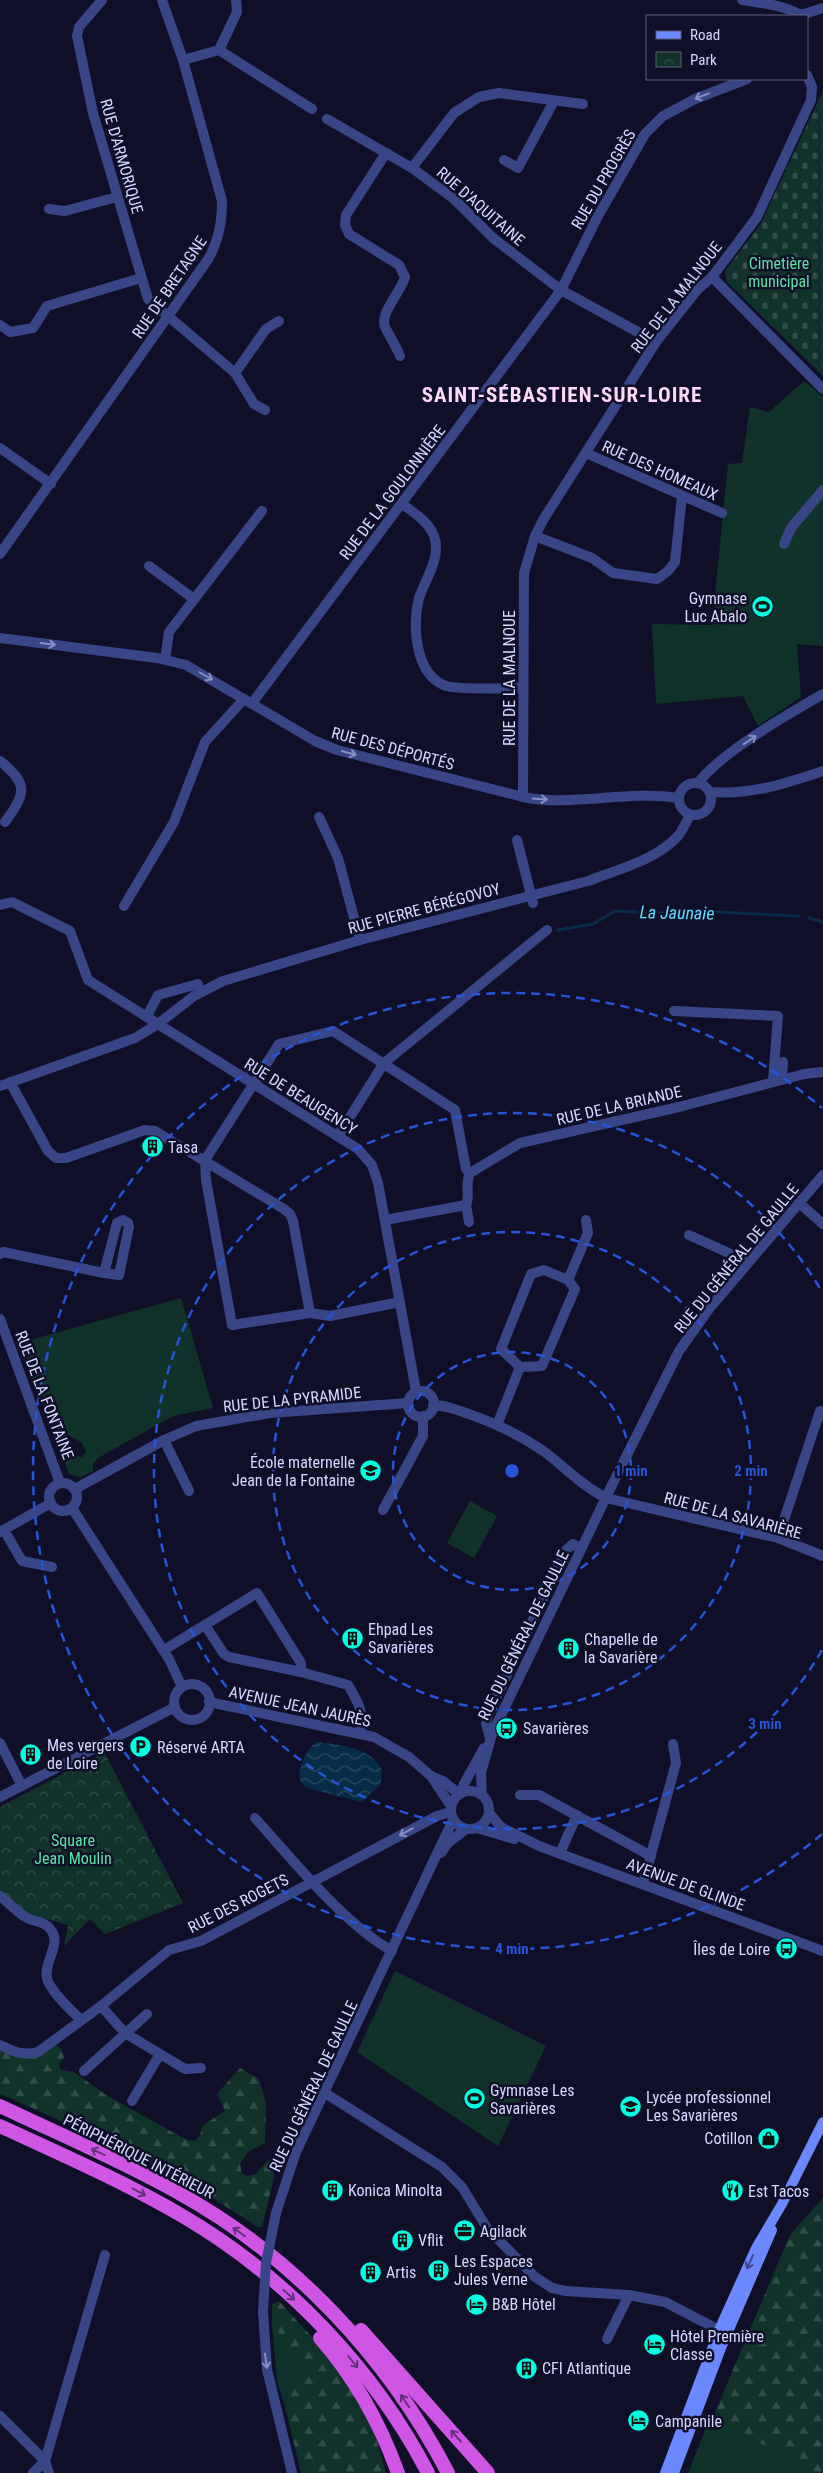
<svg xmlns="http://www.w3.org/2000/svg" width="823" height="2473" font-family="'Roboto Condensed',sans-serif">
<defs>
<pattern id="forest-firs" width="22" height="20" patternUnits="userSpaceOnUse" patternTransform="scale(1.25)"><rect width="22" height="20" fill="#11322a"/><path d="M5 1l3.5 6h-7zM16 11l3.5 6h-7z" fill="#334f4a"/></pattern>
<pattern id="cemetery-stones" width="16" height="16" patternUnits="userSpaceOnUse" patternTransform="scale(1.25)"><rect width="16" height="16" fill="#11322a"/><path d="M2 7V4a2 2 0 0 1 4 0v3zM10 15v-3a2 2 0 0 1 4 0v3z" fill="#334f4a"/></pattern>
<pattern id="park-crowns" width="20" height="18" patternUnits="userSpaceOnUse" patternTransform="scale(1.25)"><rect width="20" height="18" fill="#11322a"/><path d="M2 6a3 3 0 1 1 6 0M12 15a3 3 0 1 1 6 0" fill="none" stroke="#334f4a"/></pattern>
<pattern id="water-waves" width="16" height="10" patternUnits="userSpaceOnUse" patternTransform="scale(1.25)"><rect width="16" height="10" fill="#082c47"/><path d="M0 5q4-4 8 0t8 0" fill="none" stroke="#2b4a63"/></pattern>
</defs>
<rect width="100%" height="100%" fill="#0f1028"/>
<g fill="#11322a">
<polygon points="804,381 823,397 823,646 797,644 801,697 758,726 743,696 656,704 652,624 712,625 728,464 742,463 750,407 769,412"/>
<polygon points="181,1298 213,1408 173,1416 98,1458 93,1464 93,1471 81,1477 70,1475 59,1449 61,1446 82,1458 86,1451 81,1442 51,1427 19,1343"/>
<polygon points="470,1501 497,1516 474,1558 447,1543"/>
<polygon points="395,1971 546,2046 498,2146 357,2052"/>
<polygon points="272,2324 301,2358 315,2378 290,2385 285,2406 277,2382"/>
<polygon points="708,2423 813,2464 812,2473 688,2473"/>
</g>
<g fill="url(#forest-firs)">
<path d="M 56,2045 L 61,2049 L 64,2057 L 59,2064 L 61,2070 L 74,2072 L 106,2095 L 185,2139 L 195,2141 L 200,2135 L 203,2125 L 225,2111 L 217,2094 L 240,2068 L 259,2079 L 266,2103 L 265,2143 L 248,2152 L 240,2164 L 242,2173 L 247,2176 L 256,2174 L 268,2160 L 273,2162 L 274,2177 L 262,2227 L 257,2227 C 177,2171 89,2133 0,2094 L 0,2046 L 21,2057 Z"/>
<polygon points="823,2198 823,2473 812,2473 813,2464 710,2424 790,2235"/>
<polygon points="279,2301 331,2358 371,2420 386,2473 301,2473 285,2406 290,2385 300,2374 314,2377 272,2324 272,2304"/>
</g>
<polygon fill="url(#cemetery-stones)" points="823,91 823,376 727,282 725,271 760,225"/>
<polygon fill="url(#park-crowns)" points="104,1752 183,1903 105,1934 90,1919 64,1946 68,1925 28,1914 0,1891 0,1807"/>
<path fill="url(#water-waves)" d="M 317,1742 C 340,1745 371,1747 382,1770 L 381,1784 L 362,1802 L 307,1788 C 305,1786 302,1784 301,1782 C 295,1773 308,1746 317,1742 Z"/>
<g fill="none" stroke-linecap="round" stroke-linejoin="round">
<g stroke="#082c47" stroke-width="3">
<polyline points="809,918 823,922"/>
<polyline points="558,930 593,924 615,911 687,914 692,911 799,916"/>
</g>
<g stroke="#384688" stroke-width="10">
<polyline points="102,0 79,27 77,36 93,113 148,299 235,373 254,404 265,410"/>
<polyline points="219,50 237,12 236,0"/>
<polyline points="183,60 219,50 312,109"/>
<polyline points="327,119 412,168 454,199 493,238 561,290 598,216 645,134 663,116 695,99 747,79"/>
<path d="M 386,153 L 346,215 L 345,225 L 349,234 L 399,265 L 405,277 C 401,292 379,314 385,327 C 390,337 396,346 400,356"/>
<polyline points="504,160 518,168 554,101"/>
<polyline points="412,168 454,113 479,97 499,93 583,104"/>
<polyline points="49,209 65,211 117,197"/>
<polyline points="712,277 823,389"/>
<polyline points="0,325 10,332 33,328 47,306 141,278"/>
<polyline points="235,373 266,329 279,321"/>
<polyline points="0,448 51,484"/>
<polyline points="586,453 722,513"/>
<path d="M 402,504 C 414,513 428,521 434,536 C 442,556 425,580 419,598 C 412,626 415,675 446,686 C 461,690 505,688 523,688"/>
<polyline points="535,536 592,558 613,573 657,579 668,571 675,562 682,496"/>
<polyline points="784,544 791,528 823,490"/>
<path d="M 0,554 L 209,258 C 219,238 222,223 222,201 L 183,60 L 162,0"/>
<polyline points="149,566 194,599"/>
<polyline points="165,660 169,632 262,511"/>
<polyline points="253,702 561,290 656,342"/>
<path d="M 0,761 C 30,785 25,794 5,822"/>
<path d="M 698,783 C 723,751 787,715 823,694"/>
<polyline points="523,797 524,573 535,536 543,520 656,342 698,289 712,277 757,217 811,100 812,87 807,75"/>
<polyline points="319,817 338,858 360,940"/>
<polyline points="517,840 533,903"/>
<path d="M 0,905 L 12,902 L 70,931 L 88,980 L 158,1024 L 194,996 L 223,981 L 360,940 L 588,881 C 619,869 656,860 678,836 C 683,830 686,822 690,815"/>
<polyline points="124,906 174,822 205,742 244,699"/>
<polyline points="674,1011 778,1016 773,1081"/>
<polyline points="147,1016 158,995 198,984"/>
<polyline points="782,1079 783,1062"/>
<polyline points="10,1082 48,1151 56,1158 66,1158 145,1130 155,1131 284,1209 290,1214 293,1221 310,1313 330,1316 400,1302"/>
<polyline points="0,1086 135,1038 158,1024 358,1149 372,1165 378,1183 416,1391"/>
<polyline points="338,1136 384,1063 547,930"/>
<polyline points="470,1173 520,1143 679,1107 804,1074 823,1072"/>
<polyline points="799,1203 823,1224"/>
<polyline points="466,1205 469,1222"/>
<path d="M 385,1220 L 466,1205 C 471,1194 464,1186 470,1173"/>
<polyline points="689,1235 731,1254 750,1260"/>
<polyline points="0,1254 3,1252 104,1273 119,1275 129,1227 128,1223 123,1220 117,1223 104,1273"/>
<polygon points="544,1270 568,1280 575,1289 542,1366 520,1367 501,1349 531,1274"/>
<polyline points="568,1280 588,1233 586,1220"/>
<polyline points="310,1313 232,1325 206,1180 205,1160 279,1044 333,1031 455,1110 466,1169 470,1173"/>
<polyline points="0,1319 60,1483"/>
<circle cx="421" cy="1404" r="13"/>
<path d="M 433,1406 C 443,1404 453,1409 463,1412 C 490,1421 518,1434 542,1450 C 564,1466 582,1486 606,1498 L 778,1538 L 823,1556"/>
<polyline points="497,1425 520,1367"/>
<polyline points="164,1440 189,1491"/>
<circle cx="63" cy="1497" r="14"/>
<polyline points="75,1489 164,1440 196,1426 270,1413 408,1403"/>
<polyline points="72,1508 169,1659 182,1687"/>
<polyline points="383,1510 423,1436 423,1416"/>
<polyline points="4,1530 22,1561 52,1567"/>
<polyline points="0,1532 51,1503"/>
<polyline points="778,1538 820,1411 823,1412"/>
<path d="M 205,1625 L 224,1654 L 229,1657 L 301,1672 L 348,1685 C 358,1702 365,1713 360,1732"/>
<polyline points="164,1650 257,1593 301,1663 301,1672"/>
<circle cx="192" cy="1702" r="18"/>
<polyline points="209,1702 374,1737 409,1757 431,1776 443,1781 459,1794"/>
<polyline points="490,1738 486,1724 488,1715 566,1550 573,1544 581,1549"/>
<polyline points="0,1743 22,1786"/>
<polyline points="431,1776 451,1806"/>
<polyline points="520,1795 539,1795 651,1856"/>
<polyline points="0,1797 175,1707"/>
<polyline points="489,1813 501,1827 539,1846 823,1951"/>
<path d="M 255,1818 C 293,1860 343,1923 392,1951"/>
<polyline points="477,1828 514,1839"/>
<polyline points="560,1853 577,1815"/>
<polyline points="643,1884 676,1763 673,1744"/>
<path d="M 0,1896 C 9,1903 17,1912 27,1918 C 35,1922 45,1921 51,1930 C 62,1944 43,1963 47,1978 C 49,1990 72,2011 81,2020"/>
<polyline points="101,2006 125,2033 185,2069 201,2068"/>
<path d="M 0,2045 C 14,2052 23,2056 38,2052 L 101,2006 L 169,1950 L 201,1941 L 437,1816 L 451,1812"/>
<polyline points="84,2071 147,2014"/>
<polyline points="325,2093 442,2167 462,2187 487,2228 535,2277 552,2288 566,2291 629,2295 665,2302 719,2330"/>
<polyline points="132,2101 160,2054"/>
<polyline points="607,2339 629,2295"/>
<polyline points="0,2416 45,2461 49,2473"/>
<polyline points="33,2473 45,2461 105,2255"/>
</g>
<g stroke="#384688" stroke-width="10">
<path d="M 742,0 C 763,3 782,5 801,15 L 823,8"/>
<path d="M 0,638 L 157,658 L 186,665 L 315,741 L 337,750 L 523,797 C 570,807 628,790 678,798"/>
<circle cx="695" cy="799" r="16"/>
<path d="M 710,792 C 750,795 785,784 823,771"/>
<circle cx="470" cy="1810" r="19"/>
<polyline points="461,1793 464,1784 484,1748"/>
<polyline points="482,1795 481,1773 492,1734 612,1485 679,1351 709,1309 823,1175"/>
<polyline points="441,1853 448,1843 466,1829"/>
<polyline points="276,2213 296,2152 453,1820"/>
<polyline points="263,2312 267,2369 292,2473"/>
</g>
<g stroke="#6c88ff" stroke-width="10">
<polyline points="665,2473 719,2330 756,2248 782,2204 823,2122"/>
<polyline points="674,2473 721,2348 772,2230"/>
</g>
<g stroke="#cf56e4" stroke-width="14">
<path d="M 0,2106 C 59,2134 120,2160 177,2192 C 293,2256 387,2356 448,2473"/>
<path d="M 0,2126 C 63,2155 127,2183 186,2218 C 287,2278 374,2369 428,2473"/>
<polyline points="361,2330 488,2473"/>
<path d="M 320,2338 C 355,2378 380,2423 398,2473"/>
</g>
<polyline stroke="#384688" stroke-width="10" points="263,2312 266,2263 276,2213"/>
</g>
<defs><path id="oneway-shaft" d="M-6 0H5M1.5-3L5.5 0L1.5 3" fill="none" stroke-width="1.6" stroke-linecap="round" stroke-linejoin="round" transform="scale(1.25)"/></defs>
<g stroke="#8690c4">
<use href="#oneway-shaft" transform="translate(702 96) rotate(159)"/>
<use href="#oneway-shaft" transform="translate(48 644) rotate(7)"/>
<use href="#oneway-shaft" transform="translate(206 676) rotate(30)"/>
<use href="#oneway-shaft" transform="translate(750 740) rotate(-34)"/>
<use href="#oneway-shaft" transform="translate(349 753) rotate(16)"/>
<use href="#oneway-shaft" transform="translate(540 799) rotate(4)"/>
<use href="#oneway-shaft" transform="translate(406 1832) rotate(152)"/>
<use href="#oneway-shaft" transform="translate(266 2361) rotate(82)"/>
</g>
<g stroke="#65307d">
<use href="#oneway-shaft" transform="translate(98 2152) rotate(-155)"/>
<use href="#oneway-shaft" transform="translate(139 2192) rotate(28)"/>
<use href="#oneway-shaft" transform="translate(239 2232) rotate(-145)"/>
<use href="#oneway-shaft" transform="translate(289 2295) rotate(43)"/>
<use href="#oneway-shaft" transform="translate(353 2362) rotate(51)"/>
<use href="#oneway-shaft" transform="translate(405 2401) rotate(-124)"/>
<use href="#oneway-shaft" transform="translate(456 2436) rotate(-131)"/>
</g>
<use stroke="#394689" href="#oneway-shaft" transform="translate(750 2262) rotate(114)"/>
<g fill="none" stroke="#2655da" stroke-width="2.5" stroke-dasharray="9 6">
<circle cx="512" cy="1471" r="119"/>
<circle cx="512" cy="1471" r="239"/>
<path d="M822 1650A358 358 0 1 1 822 1292"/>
<path d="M822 1834A478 478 0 1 1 822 1108"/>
</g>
<defs>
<symbol id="stadium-disc" viewBox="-11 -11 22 22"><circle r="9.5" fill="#01ffe2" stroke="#0f1028"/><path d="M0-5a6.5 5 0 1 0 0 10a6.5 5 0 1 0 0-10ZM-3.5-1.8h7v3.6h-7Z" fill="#111"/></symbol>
<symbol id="building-disc" viewBox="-11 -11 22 22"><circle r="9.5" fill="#01ffe2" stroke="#0f1028"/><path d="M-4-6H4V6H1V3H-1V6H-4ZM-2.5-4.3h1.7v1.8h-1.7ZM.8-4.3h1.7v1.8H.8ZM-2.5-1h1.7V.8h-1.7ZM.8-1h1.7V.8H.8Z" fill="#111"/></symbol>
<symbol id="school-disc" viewBox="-11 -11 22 22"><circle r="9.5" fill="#01ffe2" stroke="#0f1028"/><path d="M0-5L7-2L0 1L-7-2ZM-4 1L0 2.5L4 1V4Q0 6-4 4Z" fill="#111"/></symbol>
<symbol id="bus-disc" viewBox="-11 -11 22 22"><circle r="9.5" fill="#01ffe2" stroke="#0f1028"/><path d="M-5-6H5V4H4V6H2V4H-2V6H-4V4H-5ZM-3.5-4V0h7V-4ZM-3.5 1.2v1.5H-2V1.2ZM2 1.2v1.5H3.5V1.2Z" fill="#111"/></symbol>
<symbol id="parking-disc" viewBox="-11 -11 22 22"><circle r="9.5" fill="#01ffe2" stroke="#0f1028"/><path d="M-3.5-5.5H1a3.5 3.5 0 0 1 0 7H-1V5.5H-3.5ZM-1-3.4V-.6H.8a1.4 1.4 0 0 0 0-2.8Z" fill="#111"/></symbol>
<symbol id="shop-disc" viewBox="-11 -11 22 22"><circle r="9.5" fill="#01ffe2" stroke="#0f1028"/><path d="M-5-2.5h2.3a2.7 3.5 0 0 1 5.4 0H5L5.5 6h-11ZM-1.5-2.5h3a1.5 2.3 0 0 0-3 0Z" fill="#111"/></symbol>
<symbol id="restaurant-disc" viewBox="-11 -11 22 22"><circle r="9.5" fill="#01ffe2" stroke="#0f1028"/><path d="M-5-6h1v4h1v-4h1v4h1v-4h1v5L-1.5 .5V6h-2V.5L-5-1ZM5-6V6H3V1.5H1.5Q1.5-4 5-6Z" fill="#111"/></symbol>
<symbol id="office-disc" viewBox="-11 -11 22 22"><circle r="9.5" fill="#01ffe2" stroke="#0f1028"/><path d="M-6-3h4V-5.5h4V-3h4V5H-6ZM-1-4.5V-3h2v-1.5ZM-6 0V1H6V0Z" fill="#111"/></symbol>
<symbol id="hotel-disc" viewBox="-11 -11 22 22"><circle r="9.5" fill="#01ffe2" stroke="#0f1028"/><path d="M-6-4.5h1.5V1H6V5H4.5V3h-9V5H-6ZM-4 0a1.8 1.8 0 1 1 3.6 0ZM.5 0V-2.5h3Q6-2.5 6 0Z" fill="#111"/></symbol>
</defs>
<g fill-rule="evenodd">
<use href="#stadium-disc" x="750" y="594" width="25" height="25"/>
<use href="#building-disc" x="140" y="1134" width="25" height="25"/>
<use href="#school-disc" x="358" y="1458" width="25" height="25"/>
<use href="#building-disc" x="340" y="1626" width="25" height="25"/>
<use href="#building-disc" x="556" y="1636" width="25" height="25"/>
<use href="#bus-disc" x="494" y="1716" width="25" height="25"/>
<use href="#parking-disc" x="128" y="1734" width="25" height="25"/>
<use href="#building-disc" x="18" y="1742" width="25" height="25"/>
<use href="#bus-disc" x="774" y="1936" width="25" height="25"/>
<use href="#stadium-disc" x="462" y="2086" width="25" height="25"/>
<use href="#school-disc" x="618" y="2094" width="25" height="25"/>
<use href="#shop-disc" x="756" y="2126" width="25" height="25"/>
<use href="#building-disc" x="320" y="2178" width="25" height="25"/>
<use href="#restaurant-disc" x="720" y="2178" width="25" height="25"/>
<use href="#office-disc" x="452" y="2218" width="25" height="25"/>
<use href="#building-disc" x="390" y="2228" width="25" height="25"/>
<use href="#building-disc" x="426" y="2258" width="25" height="25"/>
<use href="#building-disc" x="358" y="2260" width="25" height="25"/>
<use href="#hotel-disc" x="464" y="2292" width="25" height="25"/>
<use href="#hotel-disc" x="642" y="2332" width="25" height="25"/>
<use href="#building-disc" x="514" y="2356" width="25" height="25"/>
<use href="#hotel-disc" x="626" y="2408" width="25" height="25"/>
</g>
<g text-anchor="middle" stroke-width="5" stroke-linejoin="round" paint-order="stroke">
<g font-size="16" fill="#d5d9ff" stroke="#0f1028">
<text transform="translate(122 156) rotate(74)" y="6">RUE D'ARMORIQUE</text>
<text transform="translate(603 179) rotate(-60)" y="6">RUE DU PROGRÈS</text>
<text transform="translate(481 206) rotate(41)" y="6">RUE D'AQUITAINE</text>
<text transform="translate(169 287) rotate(-56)" y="6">RUE DE BRETAGNE</text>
<text transform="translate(676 297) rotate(-52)" y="6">RUE DE LA MALNOUE</text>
<text transform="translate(660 470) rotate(24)" y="6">RUE DES HOMEAUX</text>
<text transform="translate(392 492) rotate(-53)" y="6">RUE DE LA GOULONNIÈRE</text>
<text transform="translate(509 678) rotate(-90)" y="6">RUE DE LA MALNOUE</text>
<text transform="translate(393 748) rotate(15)" y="6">RUE DES DÉPORTÉS</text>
<text transform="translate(424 908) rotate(-15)" y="6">RUE PIERRE BÉRÉGOVOY</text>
<text transform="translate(301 1096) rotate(32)" y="6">RUE DE BEAUGENCY</text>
<text transform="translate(619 1105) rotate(-13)" y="6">RUE DE LA BRIANDE</text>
<text transform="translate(736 1258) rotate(-51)" y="6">RUE DU GÉNÉRAL DE GAULLE</text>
<text transform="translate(45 1395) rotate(69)" y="6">RUE DE LA FONTAINE</text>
<text transform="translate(292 1399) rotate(-6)" y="6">RUE DE LA PYRAMIDE</text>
<text transform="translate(733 1515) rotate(15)" y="6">RUE DE LA SAVARIÈRE</text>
<text transform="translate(523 1635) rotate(-64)" y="6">RUE DU GÉNÉRAL DE GAULLE</text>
<text transform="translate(300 1706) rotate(12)" y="6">AVENUE JEAN JAURÈS</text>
<text transform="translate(686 1884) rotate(20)" y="6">AVENUE DE GLINDE</text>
<text transform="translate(238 1903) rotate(-27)" y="6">RUE DES ROGETS</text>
<text transform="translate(313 2086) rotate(-65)" y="6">RUE DU GÉNÉRAL DE GAULLE</text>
<text transform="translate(139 2156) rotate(27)" y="6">PÉRIPHÉRIQUE INTÉRIEUR</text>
</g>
<g font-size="16" fill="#5ce4a5" stroke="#0f1028">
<text x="779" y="269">Cimetière<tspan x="779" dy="18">municipal</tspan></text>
<text x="73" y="1846">Square<tspan x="73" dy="18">Jean Moulin</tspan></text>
</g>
<g font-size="16" fill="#d5d9ff" stroke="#0f1028" text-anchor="start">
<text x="747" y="604" text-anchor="end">Gymnase<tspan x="747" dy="18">Luc Abalo</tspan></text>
<text x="168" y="1153">Tasa</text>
<text x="355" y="1468" text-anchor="end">École maternelle<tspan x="355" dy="18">Jean de la Fontaine</tspan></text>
<text x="368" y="1635">Ehpad Les<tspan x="368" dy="18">Savarières</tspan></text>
<text x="584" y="1645">Chapelle de<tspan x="584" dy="18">la Savarière</tspan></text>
<text x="523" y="1734">Savarières</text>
<text x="47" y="1751">Mes vergers<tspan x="47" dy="18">de Loire</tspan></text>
<text x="157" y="1753">Réservé ARTA</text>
<text x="770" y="1955" text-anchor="end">Îles de Loire</text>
<text x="490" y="2096">Gymnase Les<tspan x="490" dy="18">Savarières</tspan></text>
<text x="646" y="2103">Lycée professionnel<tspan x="646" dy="18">Les Savarières</tspan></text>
<text x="753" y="2144" text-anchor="end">Cotillon</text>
<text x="348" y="2196">Konica Minolta</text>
<text x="748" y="2197">Est Tacos</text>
<text x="480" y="2237">Agilack</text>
<text x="418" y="2246">Vflit</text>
<text x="454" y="2267">Les Espaces<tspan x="454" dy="18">Jules Verne</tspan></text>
<text x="386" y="2278">Artis</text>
<text x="492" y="2310">B&amp;B Hôtel</text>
<text x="670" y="2342">Hôtel Première<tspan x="670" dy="18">Classe</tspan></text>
<text x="542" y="2374">CFI Atlantique</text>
<text x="655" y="2427">Campanile</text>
</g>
<g font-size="18" font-style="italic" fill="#63d8ff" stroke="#0f1028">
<text transform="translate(677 913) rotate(1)" y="6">La Jaunaie</text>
</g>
<g font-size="21" font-weight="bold" letter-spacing="1" fill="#ffd7f9" stroke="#0f1028">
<text x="562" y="402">SAINT-SÉBASTIEN-SUR-LOIRE</text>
</g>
</g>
<circle cx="512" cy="1471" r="8" fill="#2655da" stroke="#0f1028" stroke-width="2.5"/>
<g font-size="15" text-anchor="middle" font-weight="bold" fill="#2655da" stroke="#0f1028" stroke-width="5" stroke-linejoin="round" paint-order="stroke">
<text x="631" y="1476">1 min</text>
<text x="751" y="1476">2 min</text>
<text x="765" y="1729">3 min</text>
<text x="512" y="1954">4 min</text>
</g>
<rect x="646" y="15" width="162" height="65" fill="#0f1028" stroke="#5e607e"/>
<rect x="656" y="31" width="25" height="8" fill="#6c88ff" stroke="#5e607e"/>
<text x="690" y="40" font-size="15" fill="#d5d9ff">Road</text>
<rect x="656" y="52" width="25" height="15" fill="url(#park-crowns)" stroke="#5e607e"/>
<text x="690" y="65" font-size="15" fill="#d5d9ff">Park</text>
</svg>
